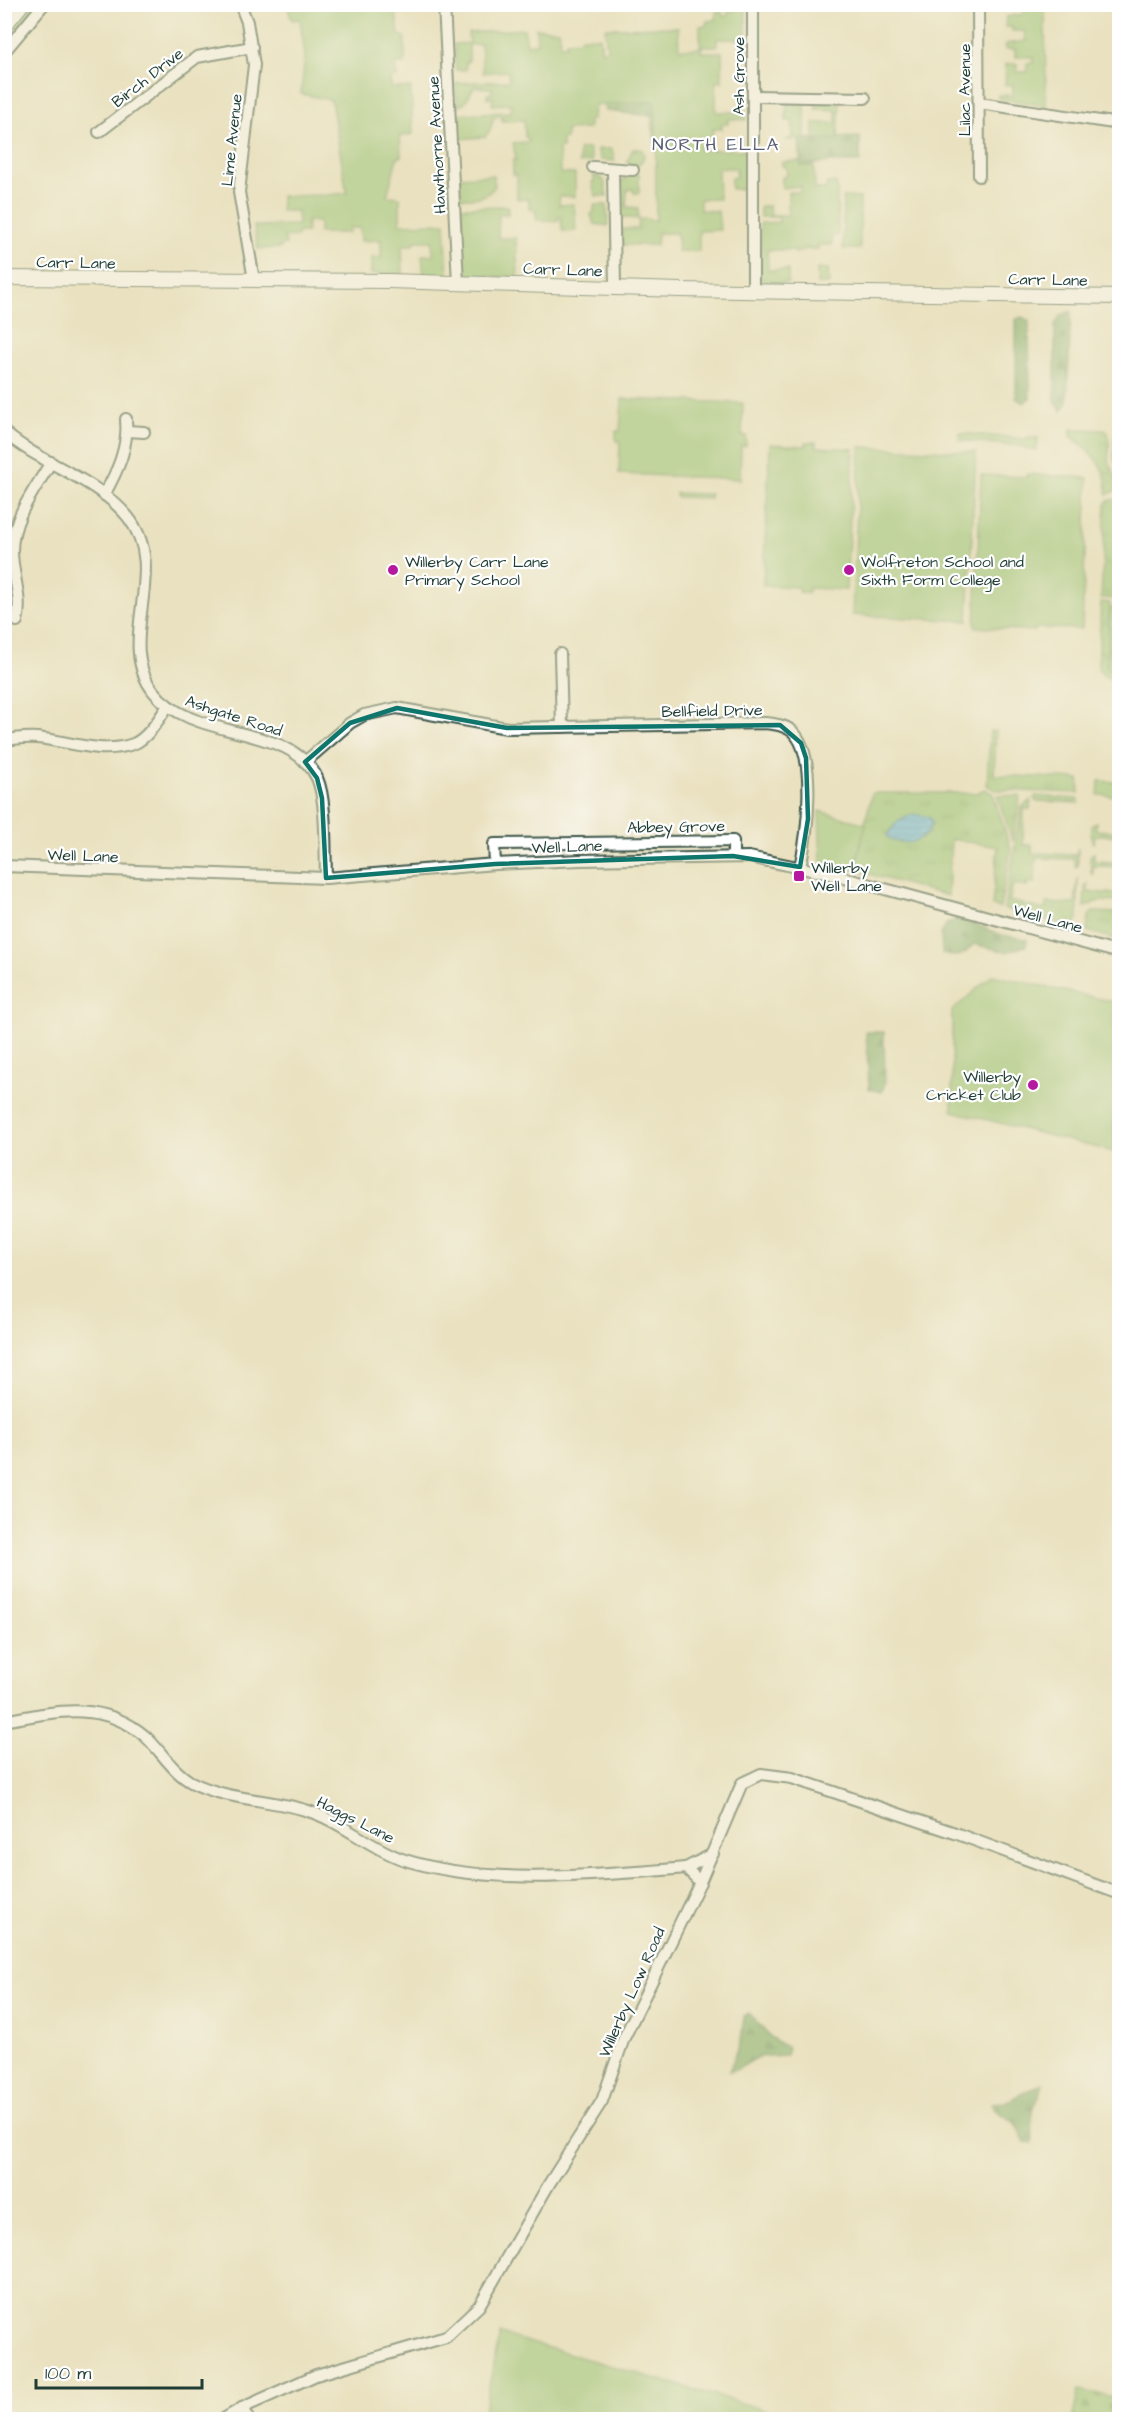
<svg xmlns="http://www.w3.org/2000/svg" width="1124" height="2424" font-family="'Architects Daughter',sans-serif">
<defs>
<pattern id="grass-tufts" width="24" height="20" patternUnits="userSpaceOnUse" patternTransform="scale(1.5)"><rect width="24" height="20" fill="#93c373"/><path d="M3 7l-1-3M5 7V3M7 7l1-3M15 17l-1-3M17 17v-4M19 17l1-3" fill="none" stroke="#77a05f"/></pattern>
<pattern id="forest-firs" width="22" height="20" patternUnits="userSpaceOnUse" patternTransform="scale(1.5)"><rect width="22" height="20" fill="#76a965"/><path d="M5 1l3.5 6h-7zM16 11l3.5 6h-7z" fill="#608b54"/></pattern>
<pattern id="cemetery-stones" width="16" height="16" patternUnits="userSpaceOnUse" patternTransform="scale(1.5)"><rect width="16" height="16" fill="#93c373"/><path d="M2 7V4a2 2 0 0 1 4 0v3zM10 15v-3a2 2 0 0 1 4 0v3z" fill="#77a05f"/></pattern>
<pattern id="water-rules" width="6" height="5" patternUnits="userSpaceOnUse" patternTransform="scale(1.5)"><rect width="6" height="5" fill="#66b8e2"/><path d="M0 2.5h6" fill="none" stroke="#5397b8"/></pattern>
</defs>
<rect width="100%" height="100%" fill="#fff"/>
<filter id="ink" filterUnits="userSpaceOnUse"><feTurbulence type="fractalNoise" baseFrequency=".0167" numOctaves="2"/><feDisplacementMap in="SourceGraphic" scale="12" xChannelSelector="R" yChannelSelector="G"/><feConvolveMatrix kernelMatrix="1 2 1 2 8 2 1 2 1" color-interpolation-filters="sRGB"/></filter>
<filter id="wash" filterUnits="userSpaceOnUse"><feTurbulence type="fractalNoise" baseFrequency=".008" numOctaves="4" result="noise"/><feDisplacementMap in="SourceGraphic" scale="24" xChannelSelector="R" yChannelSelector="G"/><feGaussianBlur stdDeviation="1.35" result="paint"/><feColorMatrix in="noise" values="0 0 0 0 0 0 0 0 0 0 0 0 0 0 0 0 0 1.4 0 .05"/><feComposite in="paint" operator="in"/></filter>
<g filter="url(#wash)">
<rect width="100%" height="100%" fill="#eae1c0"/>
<g fill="url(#grass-tufts)" stroke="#598054" stroke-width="1.5">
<polygon points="32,5 39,5 5,46 5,37"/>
<polygon points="579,149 589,149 592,162 579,163"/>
<polygon points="597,149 612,149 615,161 601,160"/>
<path d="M 633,149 L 641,149 C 648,156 641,163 635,168 L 627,161 Z"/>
<polygon points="594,175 604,180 607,196 595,196 592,182 594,182"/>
<polygon points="594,205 607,205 608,226 594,224 591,214 594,212"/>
<path d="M 1071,429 L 1106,430 C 1113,440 1107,450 1109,460 C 1111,471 1119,477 1118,489 L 1107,495 C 1109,468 1091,452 1071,436 Z"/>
<polygon points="1119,431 1119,472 1114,459 1115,435"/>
<polygon points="1110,500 1119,500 1119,599 1101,598 1106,502"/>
<polygon points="1101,602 1110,603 1107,669 1119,670 1119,685 1102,674 1098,668"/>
<polygon points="990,731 996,731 994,775 1079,779 1079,793 995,790 987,785"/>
<polygon points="1099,781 1119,782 1119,796 1098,795"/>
<polygon points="985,789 993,794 1011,849 1000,908 992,906 998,847 951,839 948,896 854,870 872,793 976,793"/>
<polygon points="997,795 1020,796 1013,842"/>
<polygon points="1035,796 1079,799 1079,803 1035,801"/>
<polygon points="1031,800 1030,809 1024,809 1023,845 1032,845 1032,853 1036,853 1076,855 1078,848 1078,866 1075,867 1075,859 1036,858 1035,883 1027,883 1027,887 1013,884 1009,901 1041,909 1045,909 1046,903 1075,904 1078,877 1078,918 1074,927 1004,909 1022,807"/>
<polygon points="1096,822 1096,830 1119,832 1119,836 1095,835 1094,843 1092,842 1091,826"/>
<polygon points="1094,853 1094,861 1119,862 1119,867 1093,866 1093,874 1091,873 1090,856"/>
<polygon points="1088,884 1088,892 1119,894 1119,902 1098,901 1084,907 1085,887"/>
<polygon points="1093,912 1119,913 1119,940 1087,931 1089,916"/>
</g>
<g fill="url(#forest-firs)" stroke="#4a734c" stroke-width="1.5">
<polygon points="669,66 658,159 651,116 606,111 601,99"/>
<polygon points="860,137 860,162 830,162 801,166 799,139"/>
<polygon points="1071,311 1067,403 1062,411 1055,402 1055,325 1060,316"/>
<polygon points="1022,317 1029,321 1030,398 1024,403 1016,398 1016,319"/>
<path d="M 956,919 C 973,921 986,930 1003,935 C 1011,937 1020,936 1027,940 L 1026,946 L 1006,952 L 973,944 C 965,956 956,959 942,953 L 941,935 L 946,924 Z"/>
<polygon points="866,1032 884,1032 885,1083 882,1092 869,1089"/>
<path d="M 749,2013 C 761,2026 771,2042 788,2047 L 786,2055 L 758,2057 L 738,2069 L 729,2071 L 741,2041 L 744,2016 Z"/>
<polygon points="1043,2083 1040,2095 1032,2111 1033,2143 1025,2142 1014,2122 996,2111 991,2103 1005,2102"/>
</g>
<polygon fill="url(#cemetery-stones)" stroke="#598054" stroke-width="1.5" points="1079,2390 1119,2398 1119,2419 1072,2419"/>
<g fill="#93c373" stroke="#598054" stroke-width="1.5">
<polygon points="287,5 395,5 399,35 405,37 405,64 395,64 397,77 390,77 391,88 411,88 413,134 400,136 401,157 397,158 387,196 400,197 400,224 445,223 448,276 424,276 422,255 433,255 432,241 415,241 414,245 402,245 403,274 371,274 371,258 381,258 381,240 361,241 360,228 349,228 349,233 319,233 319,222 307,221 307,232 298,232 297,237 284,237 286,245 282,245 281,248 258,249 254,226 298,225 297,211 281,211 281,196 328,195 347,193 331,100 301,94 305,56 300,19 292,20"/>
<polygon points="733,5 746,5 746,39 717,39 717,46 702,46 701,52 722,52 722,81 716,82 716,112 746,112 746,120 728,119 728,124 722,124 722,129 713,129 711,143 701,143 700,150 745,150 745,189 731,189 731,178 736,177 736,168 718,168 719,199 700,199 700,210 718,211 720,230 699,231 699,251 678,251 677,233 657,233 656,245 621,245 621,229 638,229 639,219 656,220 656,115 654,101 594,105 593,119 589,120 589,129 566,130 566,139 562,140 562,148 559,148 560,173 575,174 575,197 560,196 559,205 574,204 576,231 562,231 561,216 558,216 558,221 537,220 535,209 529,209 529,199 517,199 517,175 513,175 513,160 516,160 513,143 529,142 528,138 525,137 524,120 502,121 502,116 494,117 490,130 485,137 458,139 457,114 511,112 511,104 492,105 493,98 487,98 487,94 492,93 492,88 474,87 464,104 457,106 456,83 509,81 508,71 483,73 481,44 469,45 469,61 466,62 466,70 456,70 454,44 469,43 468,33 524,29 527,44 537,43 536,28 559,30 561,45 566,45 566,41 580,40 581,37 600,37 602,51 607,50 605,28 678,27 679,49 700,48 700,26 706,25 707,21 716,20 716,12 722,12 723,16 728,16 728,11 734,11"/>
<polygon points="1042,6 1045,9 1046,106 998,98 998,95 1013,95 1013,85 1005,85 1006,64 1017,64 1017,72 1027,72 1027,63 1033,63 1033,57 1015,57 1015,49 1005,49 1006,44 1026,41 1024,31 1012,31 1012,27 1005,27 1006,17 1023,14 1024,7"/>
<polygon points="787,102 805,102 805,139 786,140 793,138 792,121 786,121"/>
<polygon points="817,102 840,102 838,139 814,139 814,123 836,123 836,110 815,109"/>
<polygon points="800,161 801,166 814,166 815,189 826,189 827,183 835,183 837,185 838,235 832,235 832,245 818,245 818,249 807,249 795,253 794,250 767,250 768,270 788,270 788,283 765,283 761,278 760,223 779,222 779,217 760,217 760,206 769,206 770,215 788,215 788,192 800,192 801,186 782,188 782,177 787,176 786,167 782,166 782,162"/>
<polygon points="639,174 639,193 634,193 633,189 627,190 626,207 638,208 638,219 621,217 620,182 631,175"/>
<path d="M 493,175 L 495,186 C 486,199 476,198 461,198 L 459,177 Z"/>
<polygon points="843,197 860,198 860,249 843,249"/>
<polygon points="508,206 508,214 499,214 498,238 516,238 518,277 465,276 461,207"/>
<polygon points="817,269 828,269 829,284 817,284"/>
<polygon points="622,399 743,403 742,436 746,436 746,446 741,446 740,479 619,474 620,441 616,441 616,431 620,431"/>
<polygon points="960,433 1026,439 1027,437 1038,438 1037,450 1025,449 1025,447 959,440"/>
<polygon points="806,442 816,442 817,447 854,449 846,590 809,588 808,593 799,592 798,587 763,585 770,444 806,446"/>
<polygon points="860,447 976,452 968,621 852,615"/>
<polygon points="1027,474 1088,478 1082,629 1035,628 1035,631 975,627 981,475 1027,477"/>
<polygon points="676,493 710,494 710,498 676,497"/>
<polygon points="1110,608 1119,608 1119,670 1107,669"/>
<polygon points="819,811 866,824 854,870 821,862"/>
<polygon points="992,975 1115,1002 1114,1152 952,1111 952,1011"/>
<polygon points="500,2334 797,2419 482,2419"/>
</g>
<path fill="url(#water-rules)" stroke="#427a8b" stroke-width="1.5" d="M 913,814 L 929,817 L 932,823 C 926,843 908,846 889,839 L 887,835 L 897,822 Z"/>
</g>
<g filter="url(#ink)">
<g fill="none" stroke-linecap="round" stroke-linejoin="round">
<defs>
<g id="minor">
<polyline points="240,4 247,22 254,65 239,192 254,280"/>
<polyline points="444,4 458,283"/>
<polyline points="978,4 979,176"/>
<polyline points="4,52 44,4"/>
<polyline points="753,96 865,98"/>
<polyline points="979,103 1120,124"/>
<polyline points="99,132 197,57 252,47"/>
<polyline points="593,167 633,170"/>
<polyline points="613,170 615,287"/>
<polyline points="753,292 753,4"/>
<polyline points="127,431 144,432"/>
<path d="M 4,432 C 42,465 96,478 128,517 C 171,571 114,640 153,691 C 193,743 291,722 317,778 C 327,800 325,852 326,878"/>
<path d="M 104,495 C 117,472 129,447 126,419"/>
<path d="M 17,621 C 23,598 12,575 12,551 C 12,517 35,490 51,462"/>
<polyline points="560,654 562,727"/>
<path d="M 4,740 C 15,739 26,737 37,738 C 68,741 101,755 133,744 C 147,739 159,719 167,707"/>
<path d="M 305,762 L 350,723 L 364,715 L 397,708 L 507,728 L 765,723 C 775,724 784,725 792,731 C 818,753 807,837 800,867"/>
<polyline points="495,864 494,844 733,841 733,856"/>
<polyline points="4,866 326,878 495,864 580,860 749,857 830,874 1120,953"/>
<path d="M 4,1721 C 56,1711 104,1700 146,1737 C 161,1751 173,1772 191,1782 C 226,1800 269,1799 305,1810 C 340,1820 368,1847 402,1859 C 487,1887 598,1875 686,1868 L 700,1882"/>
<polyline points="686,1868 713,1854"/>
<polyline points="242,2408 249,2420"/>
<polyline points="222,2420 242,2408 316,2375 446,2337 479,2306 549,2184 602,2101 624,2038 700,1882 742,1783 761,1774 792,1778 955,1833 1120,1894"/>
</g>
<g id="tertiary">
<polyline points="4,26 22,4"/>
<polyline points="4,278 389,281 680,290 1120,297"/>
</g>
</defs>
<use href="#minor" stroke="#3d5649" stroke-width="14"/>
<use href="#tertiary" stroke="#3d5649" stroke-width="16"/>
<use href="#minor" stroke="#fff" stroke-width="10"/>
<use href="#tertiary" stroke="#fff" stroke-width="14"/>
</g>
</g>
<path d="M0 0H1124V2424H0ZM 397,708 L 507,728 L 780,725 L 801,743 L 806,758 L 808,819 L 800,867 L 733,856 L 495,864 L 326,878 L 322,798 L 317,778 L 305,762 L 350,723 Z" fill="#eae1c0" fill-opacity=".55" fill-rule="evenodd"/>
<path fill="none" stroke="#0f766e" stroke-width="4.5" stroke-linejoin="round" d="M 397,708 L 507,728 L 780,725 L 801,743 L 806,758 L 808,819 L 800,867 L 733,856 L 495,864 L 326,878 L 322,798 L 317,778 L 305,762 L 350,723 Z"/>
<g fill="#b5179e" stroke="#fff" stroke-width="2">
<circle cx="393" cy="570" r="6"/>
<circle cx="849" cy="570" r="6"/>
<rect x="793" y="870" width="12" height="12" rx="3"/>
<circle cx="1033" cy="1085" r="6"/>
</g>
<g text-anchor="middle" stroke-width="4.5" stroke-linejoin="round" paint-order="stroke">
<g font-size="16" fill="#1f3d34" stroke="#fff">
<text transform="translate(738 76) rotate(-90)" y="6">Ash Grove</text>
<text transform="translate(147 77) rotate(-38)" y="6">Birch Drive</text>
<text transform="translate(964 90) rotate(-90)" y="6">Lilac Avenue</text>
<text transform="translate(231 140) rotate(-84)" y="6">Lime Avenue</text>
<text transform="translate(436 145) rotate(-93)" y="6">Hawthorne Avenue</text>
<text transform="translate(76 262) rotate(1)" y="6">Carr Lane</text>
<text transform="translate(563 269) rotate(2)" y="6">Carr Lane</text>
<text transform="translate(1048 279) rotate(1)" y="6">Carr Lane</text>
<text transform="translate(712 710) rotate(-1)" y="6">Bellfield Drive</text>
<text transform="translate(234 715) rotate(18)" y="6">Ashgate Road</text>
<text transform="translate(676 826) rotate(-1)" y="6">Abbey Grove</text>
<text transform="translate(567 846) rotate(-2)" y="6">Well Lane</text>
<text transform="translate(83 855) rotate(2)" y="6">Well Lane</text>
<text transform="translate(1048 918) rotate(15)" y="6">Well Lane</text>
<text transform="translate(356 1819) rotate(27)" y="6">Haggs Lane</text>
<text transform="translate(631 1992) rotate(-66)" y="6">Willerby Low Road</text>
</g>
<g font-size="16" fill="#1f3d34" stroke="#fff" text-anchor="start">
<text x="405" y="567">Willerby Carr Lane<tspan x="405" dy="18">Primary School</tspan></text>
<text x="861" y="567">Wolfreton School and<tspan x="861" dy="18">Sixth Form College</tspan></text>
<text x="811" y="873">Willerby<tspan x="811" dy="18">Well Lane</tspan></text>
<text x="1021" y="1082" text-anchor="end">Willerby<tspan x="1021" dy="18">Cricket Club</tspan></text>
</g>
<g font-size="18" letter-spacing="1.5" fill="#596171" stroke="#fff">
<text x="716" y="150">NORTH ELLA</text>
</g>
</g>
<rect width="1124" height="2424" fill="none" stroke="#fff" stroke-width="24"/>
<path d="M36 2379v9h166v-9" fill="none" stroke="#1f3d34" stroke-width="3"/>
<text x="45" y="2379" font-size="18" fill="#1f3d34" stroke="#ffffff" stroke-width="4.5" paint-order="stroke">100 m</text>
</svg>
